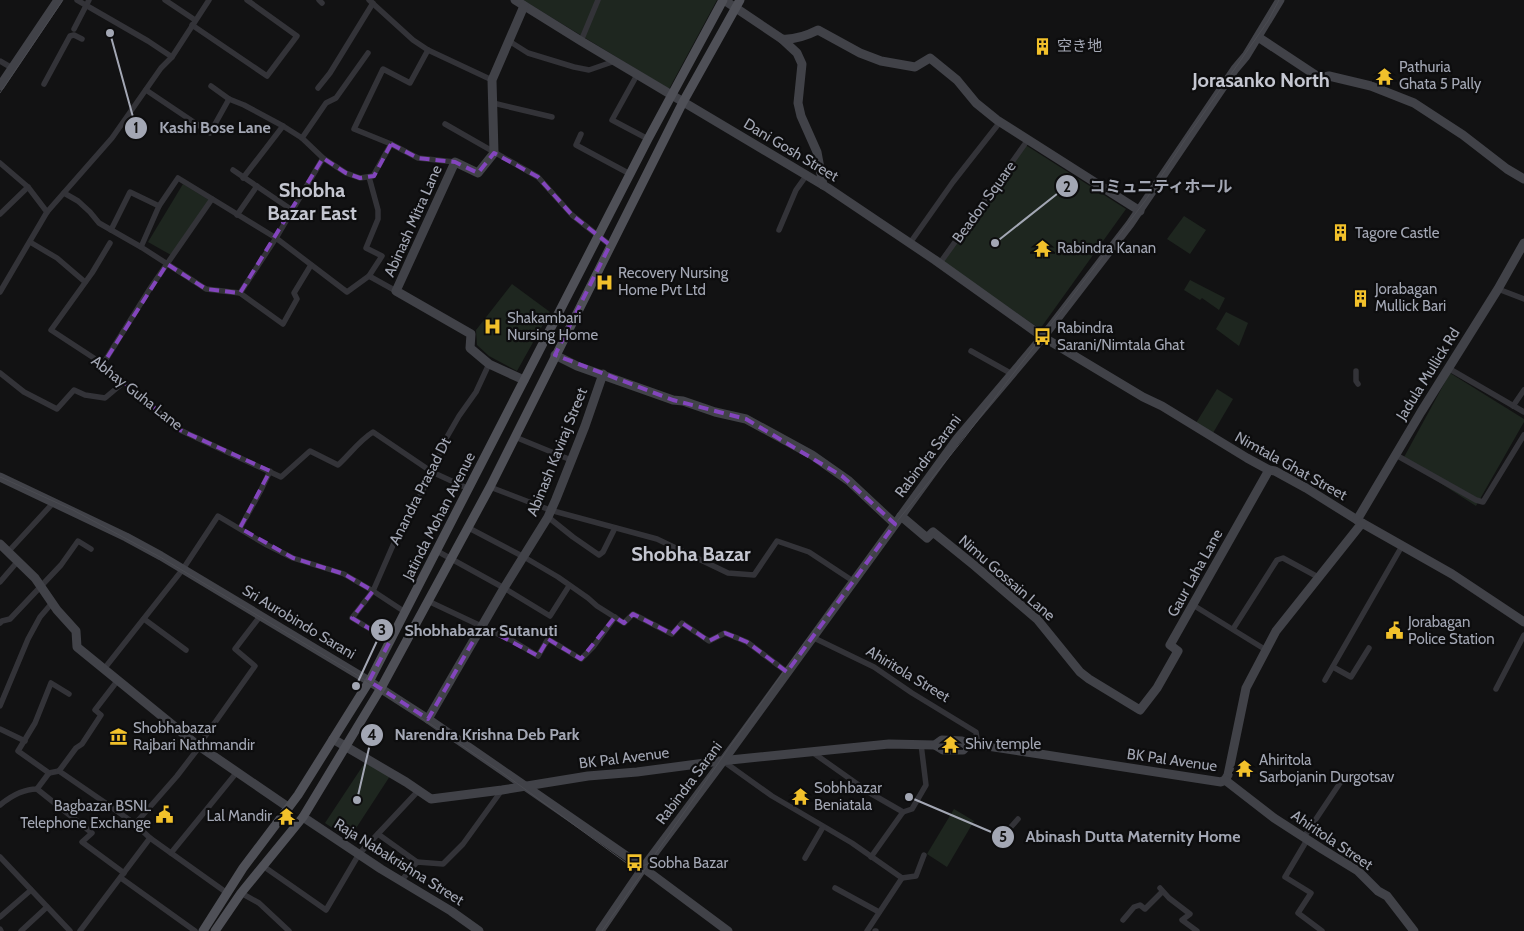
<svg xmlns="http://www.w3.org/2000/svg" width="1524" height="931" font-family="Cabin,'Noto Sans SC','Noto Sans JP',sans-serif">
<rect width="100%" height="100%" fill="#121213"/>
<g fill="#1e261f">
<polygon points="523,0 717,0 669,89"/>
<polygon points="1024,144 1126,209 1040,329 939,260"/>
<polygon points="183,184 209,200 171,255 148,242"/>
<polygon points="1184,216 1206,230 1190,254 1167,239"/>
<polygon points="1190,280 1225,298 1219,310 1202,298 1200,300 1184,290"/>
<polygon points="512,284 550,312 517,371 489,356 477,345 476,330"/>
<polygon points="1226,312 1248,323 1239,346 1216,329"/>
<polygon points="1450,373 1524,419 1524,422 1476,506 1403,459"/>
<polygon points="1217,389 1233,399 1213,433 1196,423"/>
<polygon points="366,761 390,776 349,839 325,823"/>
<polygon points="954,809 974,821 947,867 927,854"/>
</g>
<g fill="none" stroke-linecap="round" stroke-linejoin="round">
<g stroke="#333338" stroke-width="5.5">
<polyline points="77,0 148,41 172,57"/>
<polyline points="165,0 195,20"/>
<polyline points="319,0 322,3"/>
<polyline points="369,0 413,40 428,50 492,80"/>
<polyline points="192,25 267,76 297,36 247,0"/>
<polyline points="74,29 89,0"/>
<polyline points="509,41 528,53 574,67 589,70 615,61"/>
<polyline points="581,41 598,0"/>
<polyline points="428,50 410,83 383,69 354,129 391,144 418,158 455,162"/>
<polyline points="0,61 12,68"/>
<polyline points="637,75 612,120 648,139"/>
<polyline points="44,84 70,36 74,35 82,39"/>
<polyline points="211,86 229,99 244,105 283,126 302,138 323,158 346,173 360,178 373,176 391,144"/>
<polyline points="318,88 330,73 373,3"/>
<polyline points="146,90 210,133 229,99"/>
<polyline points="493,103 552,117"/>
<polyline points="445,124 538,177 572,215 610,245"/>
<polyline points="581,134 576,145 630,174"/>
<polyline points="302,138 326,103 336,98 368,53"/>
<polyline points="323,158 276,238 347,292 369,276 396,291"/>
<polyline points="0,163 28,187 47,212"/>
<polyline points="233,170 292,210"/>
<polyline points="243,178 283,126"/>
<polyline points="64,193 78,201 90,212 99,223 141,247 206,289 240,293 283,324 297,299 294,293 311,265"/>
<polyline points="0,214 28,187"/>
<polyline points="237,215 257,186"/>
<polyline points="111,230 130,192 159,206"/>
<polyline points="779,230 796,190 806,176"/>
<polyline points="30,242 57,258 85,282"/>
<path d="M 110,243 L 92,273 L 51,330 L 103,364 L 180,430 L 281,477 L 310,451 L 338,465 C 349,455 360,440 373,432 L 432,472 L 469,489"/>
<polyline points="910,243 953,182 1000,122"/>
<polyline points="141,247 159,206 178,178 276,238 240,293"/>
<polyline points="940,263 1027,141"/>
<polyline points="369,276 382,256 366,248 378,219 378,210 369,177"/>
<polyline points="1498,289 1524,299"/>
<polyline points="0,292 47,212 112,138 161,68 172,57 209,0"/>
<polyline points="971,351 1012,374"/>
<polyline points="103,364 151,287 212,199"/>
<polyline points="1448,368 1524,412"/>
<polyline points="1356,371 1356,381 1358,384"/>
<polyline points="0,373 24,392 57,409 74,390 85,395 105,398 124,382"/>
<polyline points="1513,406 1524,390"/>
<polyline points="515,437 571,460"/>
<polyline points="1396,455 1476,500 1483,502 1524,435"/>
<polyline points="490,487 550,510 657,539 728,573 754,575 777,541 809,552 853,581"/>
<polyline points="548,517 573,537 599,555 603,552 615,528"/>
<polyline points="467,527 524,557 558,577 588,598 597,606 624,623 633,614 672,634 682,623 709,641 725,633 747,642 787,672"/>
<polyline points="240,528 260,492 270,471"/>
<polyline points="437,551 504,588 550,616 569,586"/>
<polyline points="8,552 54,502"/>
<polyline points="0,582 18,561"/>
<polyline points="428,601 513,641 538,656 548,639 581,659 593,647 615,617"/>
<polyline points="1193,605 1266,650"/>
<polyline points="144,619 186,650"/>
<polyline points="0,623 2,621 10,619 61,565 78,541 91,549"/>
<polyline points="1233,629 1277,560 1283,558 1318,577"/>
<polyline points="812,637 874,667 912,693 976,732 978,745"/>
<polyline points="390,641 352,618 373,591 394,543 406,523 432,472 444,442 459,416 476,392 489,364"/>
<polyline points="1333,667 1351,677 1369,648"/>
<polyline points="104,669 183,569 218,516 265,544 293,558 344,574 373,591 405,612"/>
<polyline points="1325,680 1402,546"/>
<polyline points="1496,689 1524,635"/>
<polyline points="69,694 51,683 35,723 18,751 49,773 59,771 107,804 135,824 150,838 227,893"/>
<polyline points="0,706 28,639 40,617 52,603"/>
<polyline points="0,729 25,741"/>
<polyline points="199,745 255,666 235,649 261,615"/>
<polyline points="812,752 870,793 903,812"/>
<polyline points="723,761 772,796 852,843 902,878 916,876 924,855"/>
<polyline points="59,771 76,748 82,744 101,715 95,710 118,680"/>
<polyline points="37,789 92,833 82,842 124,873"/>
<path d="M 0,805 C 11,796 23,789 37,789 L 49,773"/>
<polyline points="135,824 177,776 200,746"/>
<polyline points="378,834 417,862"/>
<polyline points="1002,837 1018,819"/>
<polyline points="1304,837 1344,777"/>
<polyline points="1307,840 1285,877 1311,893 1298,913 1322,931"/>
<polyline points="171,853 237,772"/>
<polyline points="0,857 70,931"/>
<polyline points="871,857 903,812 912,809 926,785 921,744"/>
<polyline points="805,858 823,827"/>
<polyline points="263,866 326,910 359,854 419,790"/>
<polyline points="121,878 195,931"/>
<polyline points="401,881 417,862 443,864 463,844 502,790"/>
<polyline points="835,888 879,912"/>
<polyline points="1160,888 1169,898 1190,914 1182,920 1197,931"/>
<polyline points="241,893 259,903 289,931"/>
<polyline points="0,917 31,890"/>
<polyline points="1123,920 1134,907 1140,905 1145,909 1162,892"/>
<polyline points="0,929 1,931"/>
<polyline points="21,931 47,907"/>
<polyline points="80,931 150,838"/>
<polyline points="867,931 902,878"/>
<polyline points="875,931 876,931"/>
</g>
<g stroke="#414248" stroke-width="9">
<polyline points="515,0 581,41 828,188 935,260 1043,337 1143,397 1162,406 1247,458 1269,470 1275,471 1306,488 1362,523 1452,574 1524,622"/>
<path d="M 724,0 L 782,39 C 795,40 806,36 818,30 L 860,53 L 881,61 L 915,67 L 930,58 L 957,80 L 976,103 L 997,120 L 1140,211"/>
<polyline points="524,6 492,80 494,153 478,173 455,162 396,291 471,334 470,348 489,364 524,380"/>
<polyline points="1258,37 1320,78 1329,76 1371,86 1414,103 1463,135 1507,169 1524,179"/>
<polyline points="782,39 797,53 802,64 798,103 801,116 817,152 823,185"/>
<polyline points="0,86 58,0"/>
<polyline points="555,355 577,366 673,400 683,401 715,412 746,419 812,455 849,481 895,524"/>
<polyline points="0,477 126,537 161,556 369,681 428,719 638,864 728,931"/>
<polyline points="901,516 927,538 933,532 975,566 1037,619 1080,672 1089,679 1140,710 1157,688 1178,651 1170,645 1269,470"/>
<polyline points="1357,520 1421,412 1498,289 1524,243"/>
<polyline points="0,544 35,578 57,610 76,631 77,647 196,744 288,807"/>
<polyline points="428,719 504,588 548,517 556,499 585,426 603,374"/>
<polyline points="333,739 406,782 431,799 502,790 588,776 637,772 720,761 889,744 935,745 942,740 962,741 968,745 981,745 1221,782 1225,780"/>
<polyline points="935,745 943,750 963,750 968,745"/>
<polyline points="1225,780 1228,775 1246,688 1276,631 1362,523"/>
<polyline points="1225,780 1274,818 1322,849 1358,871 1378,891 1387,896 1414,931"/>
<polyline points="303,817 381,869 451,911 479,931"/>
<polyline points="600,931 643,868 723,761 957,439 1043,337 1130,224 1235,69 1246,56 1280,0"/>
</g>
<g stroke="#4f5057" stroke-width="9">
<polyline points="203,931 243,868 298,795 370,680 648,139 723,0"/>
<polyline points="215,931 241,893 303,817 381,688 490,487 683,102 740,0"/>
</g>
<g stroke="#4a4b51" stroke-width="1">
<polyline points="0,93 63,0"/>
<path d="M 0,477 L 73,510 L 160,557 L 362,678 L 500,771 L 625,862 C 634,867 642,867 651,863"/>
<polyline points="602,931 728,749 805,642 882,540 962,441 1145,201 1185,140 1268,21 1279,0"/>
</g>
</g>
<path fill="none" stroke="#8345bd" stroke-width="4" stroke-dasharray="10 6" stroke-linejoin="round" d="M 391,144 L 418,158 L 455,162 L 478,173 L 494,153 L 538,177 L 572,215 L 610,245 L 555,355 L 673,400 L 746,419 L 842,476 L 895,524 L 787,672 L 747,642 L 725,633 L 709,641 L 682,623 L 672,634 L 633,614 L 624,623 L 615,617 L 581,659 L 548,639 L 538,656 L 482,626 L 428,719 L 369,681 L 390,641 L 352,618 L 373,591 L 344,574 L 293,558 L 240,528 L 270,471 L 180,430 L 103,364 L 167,264 L 206,289 L 240,293 L 323,158 L 346,173 L 360,178 L 374,176 Z"/>
<defs>
<symbol id="building-bare" viewBox="-9 -9 18 18"><path d="M-4-6H4V6H1V3H-1V6H-4ZM-2.5-4.3h1.7v1.8h-1.7ZM.8-4.3h1.7v1.8H.8ZM-2.5-1h1.7V.8h-1.7ZM.8-1h1.7V.8H.8Z" fill="#f2c12b" stroke="#0d0d0e" stroke-width="2.5" paint-order="stroke"/></symbol>
<symbol id="temple-bare" viewBox="-9 -9 18 18"><path d="M0-6L5-2H3V0L6.5 2.5H4V6H1.5V3h-3V6H-4V2.5H-6.5L-3 0V-2H-5Z" fill="#f2c12b" stroke="#0d0d0e" stroke-width="2.5" paint-order="stroke"/></symbol>
<symbol id="hospital-bare" viewBox="-9 -9 18 18"><path d="M-5-5h3v3.5h4V-5h3V5h-3V1.5h-4V5h-3Z" fill="#f2c12b" stroke="#0d0d0e" stroke-width="2.5" paint-order="stroke"/></symbol>
<symbol id="bus-bare" viewBox="-9 -9 18 18"><path d="M-5-6H5V4H4V6H2V4H-2V6H-4V4H-5ZM-3.5-4V0h7V-4ZM-3.5 1.2v1.5H-2V1.2ZM2 1.2v1.5H3.5V1.2Z" fill="#f2c12b" stroke="#0d0d0e" stroke-width="2.5" paint-order="stroke"/></symbol>
<symbol id="civic-bare" viewBox="-9 -9 18 18"><path d="M-.6-6.5H3V-4.5H.6V-3L4-1V1h2V6H-6V1h2V-1L-.6-3ZM-1.2 2.5V6h2.4V2.5Z" fill="#f2c12b" stroke="#0d0d0e" stroke-width="2.5" paint-order="stroke"/></symbol>
<symbol id="museum-bare" viewBox="-9 -9 18 18"><path d="M0-6L6-3V-2H-6V-3ZM-5-1h2V3h-2ZM-1-1h2V3h-2ZM3-1h2V3H3ZM-6 4H6V6H-6Z" fill="#f2c12b" stroke="#0d0d0e" stroke-width="2.5" paint-order="stroke"/></symbol>
</defs>
<g fill-rule="evenodd">
<use href="#building-bare" x="1030" y="34" width="25" height="25"/>
<use href="#temple-bare" x="1372" y="64" width="25" height="25"/>
<use href="#building-bare" x="1328" y="220" width="25" height="25"/>
<use href="#temple-bare" x="1030" y="236" width="25" height="25"/>
<use href="#hospital-bare" x="592" y="270" width="25" height="25"/>
<use href="#building-bare" x="1348" y="286" width="25" height="25"/>
<use href="#hospital-bare" x="480" y="314" width="25" height="25"/>
<use href="#bus-bare" x="1030" y="324" width="25" height="25"/>
<use href="#civic-bare" x="1382" y="618" width="25" height="25"/>
<use href="#museum-bare" x="106" y="724" width="25" height="25"/>
<use href="#temple-bare" x="938" y="732" width="25" height="25"/>
<use href="#temple-bare" x="1232" y="756" width="25" height="25"/>
<use href="#temple-bare" x="788" y="784" width="25" height="25"/>
<use href="#civic-bare" x="152" y="802" width="25" height="25"/>
<use href="#temple-bare" x="274" y="804" width="25" height="25"/>
<use href="#bus-bare" x="622" y="850" width="25" height="25"/>
</g>
<g text-anchor="middle" stroke-width="4.5" stroke-linejoin="round" paint-order="stroke">
<g font-size="15" fill="#a3a7b4" stroke="#0d0d0e" text-anchor="start">
<text x="1057" y="51">空き地</text>
<text x="1399" y="72">Pathuria<tspan x="1399" dy="17">Ghata 5 Pally</tspan></text>
<text x="1355" y="238">Tagore Castle</text>
<text x="1057" y="253">Rabindra Kanan</text>
<text x="618" y="278">Recovery Nursing<tspan x="618" dy="17">Home Pvt Ltd</tspan></text>
<text x="1375" y="294">Jorabagan<tspan x="1375" dy="17">Mullick Bari</tspan></text>
<text x="507" y="323">Shakambari<tspan x="507" dy="17">Nursing Home</tspan></text>
<text x="1057" y="333">Rabindra<tspan x="1057" dy="17">Sarani/Nimtala Ghat</tspan></text>
<text x="1408" y="627">Jorabagan<tspan x="1408" dy="17">Police Station</tspan></text>
<text x="133" y="733">Shobhabazar<tspan x="133" dy="17">Rajbari Nathmandir</tspan></text>
<text x="965" y="749">Shiv temple</text>
<text x="1259" y="765">Ahiritola<tspan x="1259" dy="17">Sarbojanin Durgotsav</tspan></text>
<text x="814" y="793">Sobhbazar<tspan x="814" dy="17">Beniatala</tspan></text>
<text x="151" y="811" text-anchor="end">Bagbazar BSNL<tspan x="151" dy="17">Telephone Exchange</tspan></text>
<text x="272" y="821" text-anchor="end">Lal Mandir</text>
<text x="649" y="868">Sobha Bazar</text>
</g>
<g font-size="15" fill="#a3a7b4" stroke="#0d0d0e">
<text transform="translate(791 150) rotate(31)" y="5">Dani Gosh Street</text>
<text transform="translate(984 202) rotate(-54)" y="5">Beadon Square</text>
<text transform="translate(413 221) rotate(-66)" y="5">Abinash Mitra Lane</text>
<text transform="translate(1428 374) rotate(-58)" y="5">Jadula Mullick Rd</text>
<text transform="translate(137 393) rotate(38)" y="5">Abhay Guha Lane</text>
<text transform="translate(557 452) rotate(-68)" y="5">Abinash Kaviraj Street</text>
<text transform="translate(928 456) rotate(-53)" y="5">Rabindra Sarani</text>
<text transform="translate(1291 466) rotate(29)" y="5">Nimtala Ghat Street</text>
<text transform="translate(420 491) rotate(-63)" y="5">Anandra Prasad Dt</text>
<text transform="translate(439 516) rotate(-63)" y="5">Jatinda Mohan Avenue</text>
<text transform="translate(1195 573) rotate(-61)" y="5">Gaur Laha Lane</text>
<text transform="translate(1007 578) rotate(41)" y="5">Nimu Gossain Lane</text>
<text transform="translate(299 622) rotate(31)" y="5">Sri Aurobindo Sarani</text>
<text transform="translate(908 674) rotate(31)" y="5">Ahiritola Street</text>
<text transform="translate(624 758) rotate(-7)" y="5">BK Pal Avenue</text>
<text transform="translate(1172 760) rotate(8)" y="5">BK Pal Avenue</text>
<text transform="translate(689 783) rotate(-53)" y="5">Rabindra Sarani</text>
<text transform="translate(1332 840) rotate(34)" y="5">Ahiritola Street</text>
<text transform="translate(399 862) rotate(32)" y="5">Raja Nabakrishna Street</text>
</g>
<g font-size="20" font-weight="bold" fill="#c4c6d0" stroke="#0d0d0e">
<text x="1261" y="87">Jorasanko North</text>
<text x="312" y="197">Shobha<tspan x="312" dy="23">Bazar East</tspan></text>
<text x="691" y="561">Shobha Bazar</text>
</g>
</g>
<path fill="none" stroke="#a3a7b4" stroke-width="2" d="M110 33L136 128M995 243L1067 186M356 686L382 630M357 800L372 735M909 797L1003 837"/>
<g fill="#a3a7b4" stroke="#0d0d0e" stroke-width="2">
<circle cx="110" cy="33" r="5"/>
<circle cx="995" cy="243" r="5"/>
<circle cx="356" cy="686" r="5"/>
<circle cx="357" cy="800" r="5"/>
<circle cx="909" cy="797" r="5"/>
<circle cx="136" cy="128" r="12"/>
<circle cx="1067" cy="186" r="12"/>
<circle cx="382" cy="630" r="12"/>
<circle cx="372" cy="735" r="12"/>
<circle cx="1003" cy="837" r="12"/>
</g>
<g font-size="15" text-anchor="middle" font-weight="bold" fill="#111">
<text x="136" y="133">1</text>
<text x="1067" y="192">2</text>
<text x="382" y="635">3</text>
<text x="372" y="740">4</text>
<text x="1003" y="842">5</text>
</g>
<g font-size="16" text-anchor="middle" font-weight="bold" fill="#a3a7b4" stroke="#0d0d0e" stroke-width="4.5" stroke-linejoin="round" paint-order="stroke">
<text x="215" y="133">Kashi Bose Lane</text>
<text x="1161" y="192">コミュニティホール</text>
<text x="481" y="636">Shobhabazar Sutanuti</text>
<text x="487" y="740">Narendra Krishna Deb Park</text>
<text x="1133" y="842">Abinash Dutta Maternity Home</text>
</g>
</svg>
